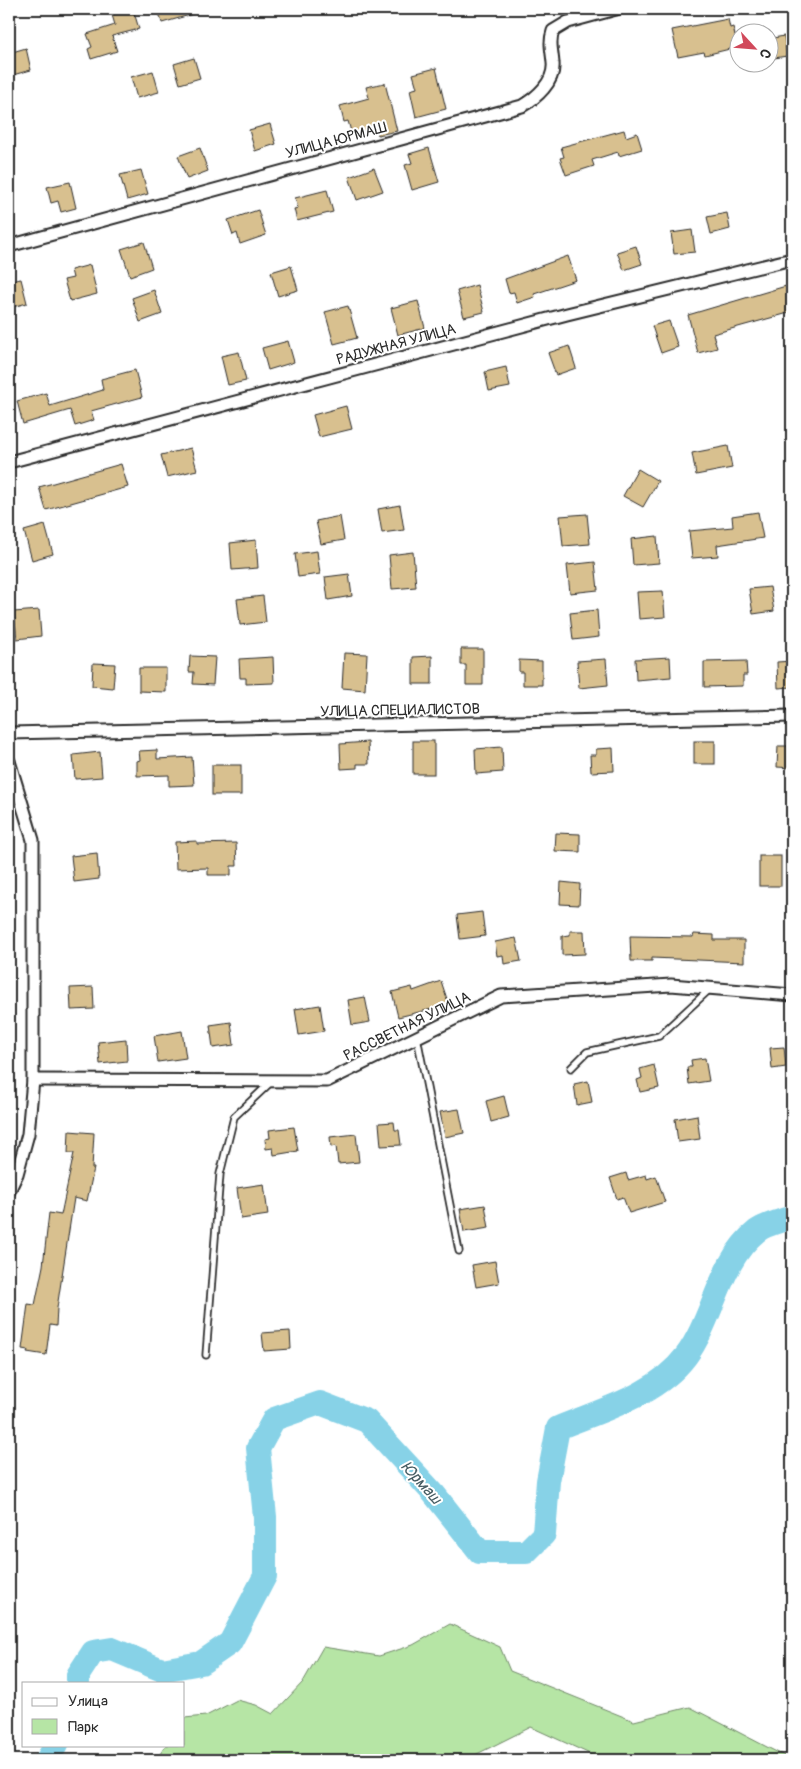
<svg xmlns="http://www.w3.org/2000/svg" width="801" height="1769" font-family="Pangolin,sans-serif">
<rect width="100%" height="100%" fill="#fff"/>
<filter id="ink" filterUnits="userSpaceOnUse"><feTurbulence type="fractalNoise" baseFrequency=".02" numOctaves="2"/><feDisplacementMap in="SourceGraphic" scale="10" xChannelSelector="R" yChannelSelector="G"/><feConvolveMatrix kernelMatrix="1 2 1 2 8 2 1 2 1" color-interpolation-filters="sRGB"/></filter>
<g filter="url(#ink)">
<polygon fill="#b6e5a5" stroke="#708868" points="450,1624 500,1647 510,1671 634,1721 690,1707 792,1760 603,1760 531,1727 465,1760 156,1760 166,1745 184,1745 184,1718 206,1716 237,1700 256,1705 273,1714 303,1682 323,1647 379,1656 413,1645"/>
<g fill="none" stroke-linecap="round" stroke-linejoin="round">
<g stroke="#87d2e7" stroke-width="24">
<path d="M 78,1683 L 78,1675 L 93,1652 L 112,1649 L 162,1670 L 201,1663 L 230,1643 L 265,1576 L 265,1517 L 258,1448 L 274,1419 L 320,1403 L 367,1421 L 434,1494 L 480,1552 L 526,1552 L 544,1534 L 548,1481 L 558,1428 C 601,1410 656,1396 686,1356 C 714,1318 719,1261 757,1231 C 766,1224 782,1221 792,1217"/>
<polyline points="47,1760 56,1745"/>
</g>
</g>
<g fill="#d8c08f" stroke="#2b2b2b">
<polygon points="133,9 139,29 112,36 117,51 91,59 88,49 92,47 87,34 115,25 112,15"/>
<polygon points="158,9 200,9 200,12 162,23"/>
<polygon points="728,19 730,28 733,27 738,47 705,55 704,52 678,57 672,30"/>
<polygon points="784,36 787,56 768,59 768,39"/>
<polygon points="26,48 31,70 9,76 9,53"/>
<polygon points="194,58 200,78 180,84 174,64"/>
<polygon points="436,68 446,109 416,117 410,90 417,88 413,74"/>
<polygon points="153,71 159,92 137,98 131,77"/>
<polygon points="385,83 397,131 378,135 376,128 352,135 348,121 344,122 340,106 369,98 366,87"/>
<polygon points="270,124 276,144 255,151 249,130"/>
<polygon points="624,130 626,137 637,133 642,149 619,156 618,152 592,160 594,166 566,175 560,158 564,157 561,147"/>
<polygon points="200,148 208,171 187,179 178,156"/>
<polygon points="429,148 439,182 412,190 405,165 412,163 409,154"/>
<polygon points="374,168 383,191 357,200 349,177"/>
<polygon points="141,170 148,194 127,200 120,175"/>
<polygon points="70,182 76,208 61,212 58,201 51,203 47,187"/>
<polygon points="327,190 333,212 297,221 294,209 298,208 295,198"/>
<polygon points="258,210 266,235 240,244 237,233 233,235 228,220"/>
<polygon points="727,213 730,229 711,234 707,217"/>
<polygon points="692,230 695,252 674,254 671,233"/>
<polygon points="144,242 152,268 130,276 121,249"/>
<polygon points="636,246 642,264 624,270 617,252"/>
<polygon points="568,256 576,280 534,294 535,297 517,303 514,292 509,293 505,279"/>
<polygon points="90,265 97,294 70,301 64,280 73,278 71,270"/>
<polygon points="291,266 298,290 278,296 271,272"/>
<polygon points="21,279 27,303 9,308 9,281"/>
<polygon points="477,285 484,312 464,317 457,291"/>
<polygon points="786,286 792,312 713,334 717,348 698,353 688,315"/>
<polygon points="154,290 162,314 140,322 132,298"/>
<polygon points="418,301 425,328 398,335 391,308"/>
<polygon points="348,306 357,338 334,344 325,312"/>
<polygon points="669,321 678,347 661,353 652,326"/>
<polygon points="288,341 294,362 268,370 262,348"/>
<polygon points="569,346 576,368 556,375 548,353"/>
<polygon points="239,352 246,381 228,385 221,356"/>
<polygon points="506,367 510,387 489,391 485,372"/>
<polygon points="135,370 142,397 91,411 94,420 75,426 70,410 23,424 17,401 46,393 50,406 103,390 101,379"/>
<polygon points="346,406 352,429 319,437 313,415"/>
<polygon points="728,446 732,468 696,475 692,453"/>
<polygon points="191,448 197,470 167,477 161,455"/>
<polygon points="121,464 128,487 46,510 39,487"/>
<polygon points="638,469 658,481 643,507 623,496"/>
<polygon points="400,505 404,530 382,533 378,509"/>
<polygon points="758,512 763,538 717,545 718,556 692,558 689,531 733,527 732,516"/>
<polygon points="587,514 590,544 563,546 560,516"/>
<polygon points="340,516 344,540 321,544 316,521"/>
<polygon points="45,525 53,554 32,560 24,531"/>
<polygon points="657,536 659,563 633,565 631,539"/>
<polygon points="256,540 258,568 232,570 230,543"/>
<polygon points="317,551 320,574 298,577 295,554"/>
<polygon points="413,552 416,587 392,589 389,555"/>
<polygon points="595,562 598,590 570,593 567,565"/>
<polygon points="349,574 352,596 328,600 325,577"/>
<polygon points="770,587 774,611 753,614 749,589"/>
<polygon points="663,591 665,617 639,619 637,592"/>
<polygon points="263,596 266,622 240,625 237,599"/>
<polygon points="39,610 41,636 17,639 14,612"/>
<polygon points="597,610 599,637 573,640 570,613"/>
<polygon points="461,649 483,649 483,685 466,685 466,665 461,665"/>
<polygon points="344,653 367,654 365,690 342,688"/>
<polygon points="190,656 215,657 213,685 193,684 194,672 189,672"/>
<polygon points="432,656 432,684 413,684 413,657"/>
<polygon points="273,657 274,683 246,684 246,678 240,678 239,659"/>
<polygon points="670,657 671,677 636,680 635,659"/>
<polygon points="606,659 608,685 579,688 577,661"/>
<polygon points="519,660 542,661 542,685 523,685 523,672 519,672"/>
<polygon points="746,661 747,675 743,675 743,686 704,687 704,662"/>
<polygon points="792,661 792,687 778,688 777,662"/>
<polygon points="93,663 115,664 113,688 92,686"/>
<polygon points="139,668 166,668 166,692 139,691"/>
<rect x="413" y="741" width="21" height="33"/>
<rect x="694" y="741" width="21" height="23"/>
<polygon points="368,742 369,764 357,764 357,768 341,769 340,744"/>
<polygon points="778,746 792,746 792,768 777,767"/>
<polygon points="502,747 503,772 476,774 475,749"/>
<polygon points="613,748 614,771 591,772 590,755 596,755 596,749"/>
<polygon points="157,750 157,759 192,757 194,785 169,786 169,775 137,776 137,761 140,760 139,751"/>
<polygon points="100,752 102,777 75,779 73,755"/>
<rect x="212" y="765" width="29" height="30"/>
<polygon points="556,833 580,834 580,852 555,851"/>
<polygon points="197,841 197,844 236,843 237,866 231,866 231,875 208,875 208,868 176,869 175,842"/>
<polygon points="97,853 99,879 74,882 71,856"/>
<rect x="759" y="856" width="22" height="30"/>
<polygon points="561,882 580,884 579,905 560,904"/>
<polygon points="482,912 485,936 460,939 457,915"/>
<polygon points="570,931 584,931 585,954 562,955 562,936 570,935"/>
<polygon points="694,934 714,935 714,940 744,940 744,962 652,958 652,961 631,961 630,936 693,937"/>
<polygon points="516,938 521,961 504,964 503,955 497,956 495,942"/>
<polygon points="441,981 449,1005 398,1017 392,992 412,987 413,991"/>
<polygon points="93,987 94,1009 71,1010 70,988"/>
<polygon points="365,997 370,1022 352,1025 348,1000"/>
<polygon points="320,1005 324,1031 299,1035 295,1009"/>
<polygon points="231,1022 234,1045 213,1048 210,1025"/>
<polygon points="182,1031 186,1058 158,1062 154,1036"/>
<polygon points="126,1039 127,1061 100,1064 98,1042"/>
<polygon points="784,1047 786,1067 772,1069 770,1048"/>
<polygon points="705,1058 709,1081 689,1084 687,1067 692,1067 691,1060"/>
<polygon points="654,1065 659,1088 640,1092 637,1080 642,1078 640,1069"/>
<polygon points="588,1081 592,1102 577,1105 574,1084"/>
<polygon points="504,1096 509,1117 491,1122 486,1101"/>
<polygon points="459,1109 464,1133 445,1137 440,1112"/>
<polygon points="697,1115 700,1139 678,1142 675,1119"/>
<polygon points="394,1122 395,1130 399,1130 401,1145 381,1146 379,1123"/>
<polygon points="294,1127 298,1151 274,1155 273,1148 266,1149 265,1139 270,1138 269,1130"/>
<polygon points="69,1131 94,1133 92,1168 94,1168 87,1201 74,1198 57,1308 56,1326 50,1325 46,1355 27,1352 28,1350 22,1349 28,1304 35,1305 43,1266 49,1213 61,1215 74,1153 68,1153"/>
<polygon points="356,1134 359,1162 338,1164 336,1146 331,1147 330,1137"/>
<polygon points="626,1173 628,1180 646,1175 647,1179 656,1176 665,1202 629,1213 623,1197 617,1199 610,1178"/>
<polygon points="264,1184 268,1215 241,1219 237,1188"/>
<polygon points="485,1205 489,1228 464,1232 460,1209"/>
<polygon points="495,1261 499,1283 476,1287 472,1265"/>
<polygon points="290,1331 291,1349 264,1351 262,1333"/>
</g>
<g fill="none" stroke-linecap="round" stroke-linejoin="round">
<defs>
<g id="service">
<polyline points="417,1037 459,1251"/>
<polyline points="571,1068 587,1052 659,1036 710,989"/>
<polyline points="206,1355 220,1174 234,1117 271,1082"/>
</g>
<g id="minor">
<path d="M 9,246 L 522,106 C 536,98 555,82 553,63 C 552,50 549,43 553,31 L 568,22 L 616,9"/>
<polyline points="9,462 567,314 792,259"/>
<polyline points="9,733 792,716"/>
<polyline points="9,761 33,840 33,1080 28,1134 17,1174 9,1191"/>
<polyline points="33,1080 327,1081 501,996 671,985 792,995"/>
</g>
</defs>
<use href="#service" stroke="#2b2b2b" stroke-width="9"/>
<use href="#minor" stroke="#2b2b2b" stroke-width="15"/>
<use href="#service" stroke="#fff" stroke-width="5.5"/>
<use href="#minor" stroke="#fff" stroke-width="11"/>
</g>
</g>
<g text-anchor="middle" stroke-width="4" stroke-linejoin="round" paint-order="stroke">
<g font-size="15" fill="#2b2b2b" stroke="#fff">
<text transform="translate(336 140) rotate(-15)" y="5">УЛИЦА ЮРМАШ</text>
<text transform="translate(396 344) rotate(-15)" y="5">РАДУЖНАЯ УЛИЦА</text>
<text transform="translate(400 710) rotate(-1)" y="5">УЛИЦА СПЕЦИАЛИСТОВ</text>
<text transform="translate(407 1026) rotate(-26)" y="5">РАССВЕТНАЯ УЛИЦА</text>
</g>
<g font-size="16" font-style="italic" fill="#475d63" stroke="#fff">
<text transform="translate(422 1482) rotate(48)" y="6">Юрмаш</text>
</g>
</g>
<rect width="801" height="1769" fill="none" stroke="#fff" stroke-width="30"/>
<rect x="15" y="15" width="771" height="1739" fill="none" stroke="#2b2b2b" stroke-width="2" filter="url(#ink)"/>
<rect x="22" y="1682" width="162" height="65" fill="#ffffff" stroke="#aaaaaa"/>
<rect x="32" y="1698" width="25" height="8" fill="#ffffff" stroke="#aaaaaa"/>
<text x="68" y="1706" font-size="15" fill="#2b2b2b">Улица</text>
<rect x="32" y="1719" width="25" height="15" fill="#b6e5a5" stroke="#aaaaaa"/>
<text x="68" y="1732" font-size="15" fill="#2b2b2b">Парк</text>
<g transform="translate(754 48) rotate(116)"><circle r="24" fill="#ffffff" stroke="#aaaaaa"/>
<path d="M0-4L9 19L0 12L-9 19Z" fill="#d1495b"/>
<text y="-8" font-size="14" font-weight="bold" text-anchor="middle" fill="#2b2b2b">С</text>
</g>
</svg>
